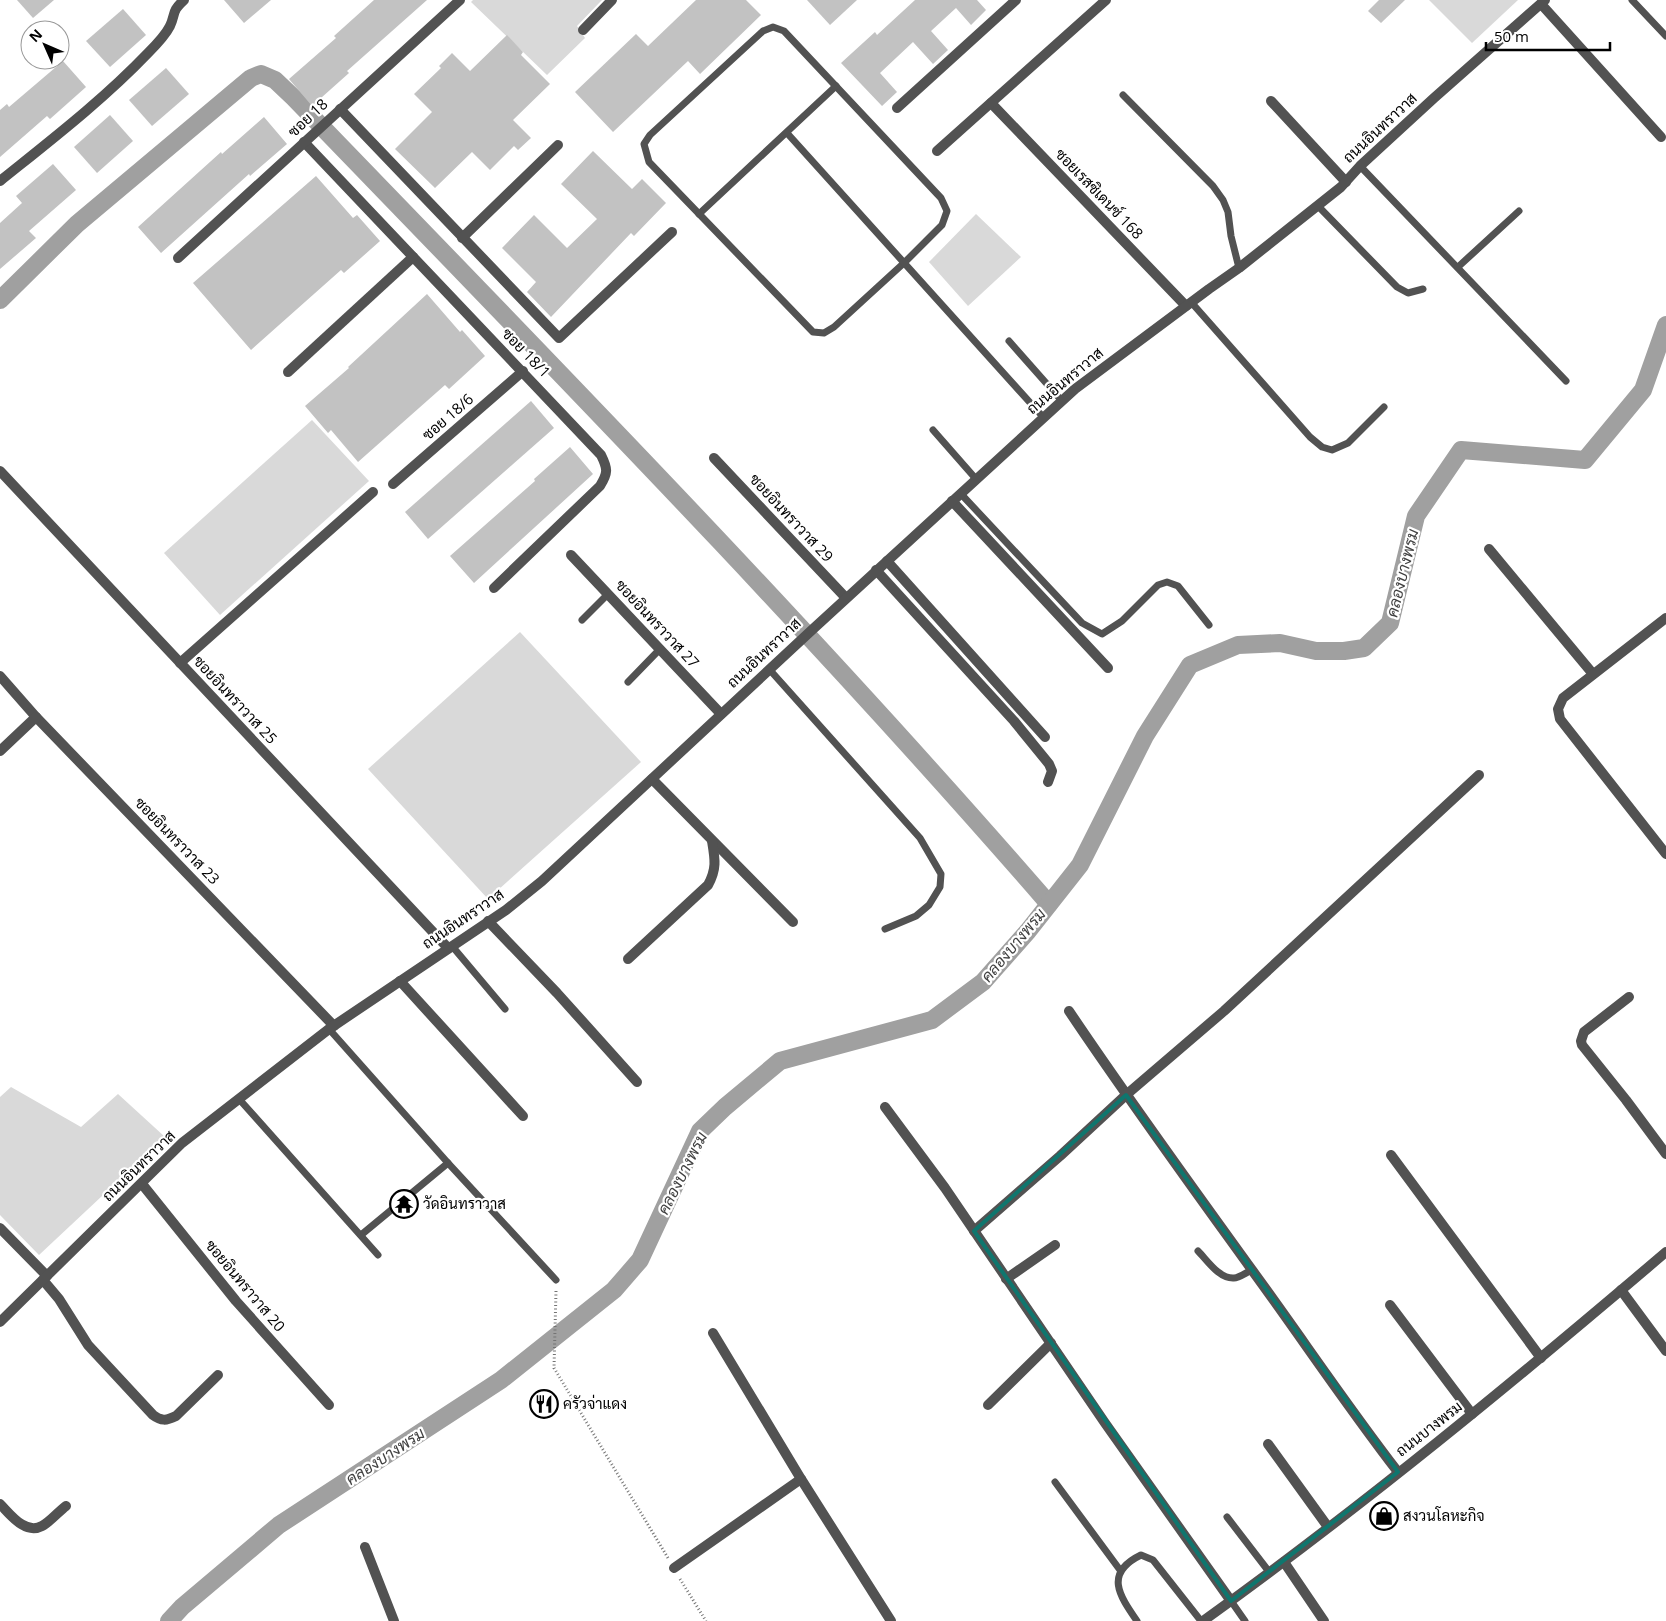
<svg xmlns="http://www.w3.org/2000/svg" width="1666" height="1621" font-family="'Open Sans',Sarabun,sans-serif">
<rect width="100%" height="100%" fill="#fff"/>
<g fill="#d9d9d9">
<polygon points="473,0 602,0 577,26 585,38 547,75 471,2"/>
<polygon points="1429,0 1518,0 1472,43"/>
<polygon points="976,214 1021,257 968,306 929,262"/>
<polygon points="312,420 369,481 220,615 164,553"/>
<polygon points="520,632 641,762 488,899 368,769"/>
<polygon points="11,1087 81,1127 118,1094 165,1137 39,1255 0,1215 0,1097"/>
</g>
<g fill="none" stroke-linecap="round" stroke-linejoin="round">
<g stroke="#a0a0a0" stroke-width="18">
<path d="M 0,300 L 77,224 L 251,78 L 261,74 L 275,80 L 294,98 C 550,363 808,626 1049,904"/>
<polyline points="169,1621 182,1607 279,1525 501,1380 614,1290 640,1260 700,1131 725,1107 780,1061 932,1020 983,982 1028,931 1080,865 1145,736 1190,665 1238,645 1280,643 1316,651 1344,651 1364,648 1390,623 1416,516 1461,450 1585,460 1643,390 1666,325"/>
</g>
</g>
<g fill="#c2c2c2">
<polygon points="17,0 54,0 33,18"/>
<polygon points="224,0 271,0 244,23"/>
<polygon points="374,0 427,0 347,71 349,73 312,106 289,79 336,38 334,36"/>
<polygon points="696,0 746,0 761,15 700,74 688,61 613,132 575,92 636,34 648,46"/>
<polygon points="807,0 857,0 830,25"/>
<polygon points="915,0 977,0 986,10 971,25 956,8 931,31 948,50 933,64 913,42 880,73 897,92 882,106 841,63 875,32 877,35"/>
<polygon points="1379,0 1405,0 1381,23 1368,11"/>
<polygon points="123,9 146,35 110,67 86,41"/>
<polygon points="507,35 523,52 521,55 550,84 513,120 531,138 518,150 514,146 490,170 472,152 435,188 395,149 432,112 414,94 441,68 439,66 452,53 470,71"/>
<polygon points="63,61 86,87 50,119 47,116 0,157 0,110 7,104 9,107"/>
<polygon points="166,68 189,94 152,126 129,100"/>
<polygon points="110,115 133,141 97,173 74,147"/>
<polygon points="264,117 287,144 250,176 249,174 161,253 138,227 221,152 222,154"/>
<polygon points="593,151 632,189 642,179 666,203 634,236 631,233 551,317 527,292 536,282 502,248 534,215 567,248 597,219 561,184"/>
<polygon points="53,164 76,190 29,231 36,238 0,269 0,223 22,203 16,196"/>
<polygon points="316,176 353,218 357,215 380,241 344,273 341,270 251,350 193,283"/>
<polygon points="427,294 460,332 462,330 485,356 449,389 445,385 358,462 331,430 328,433 305,406 349,368 348,367"/>
<polygon points="531,401 554,428 428,539 405,512"/>
<polygon points="570,447 593,474 474,583 450,556 535,481 534,479"/>
</g>
<g fill="none" stroke-linecap="round" stroke-linejoin="round">
<g stroke="#747474" stroke-width="3" stroke-dasharray="1 2.5" stroke-linecap="butt">
<polyline points="556,1291 554,1368 668,1558"/>
<polyline points="680,1579 706,1621"/>
</g>
<g stroke="#525252" stroke-width="7">
<polyline points="1632,0 1666,36"/>
<polygon points="773,27 784,31 941,198 947,211 942,225 905,262 834,327 824,333 813,332 649,162 644,144 650,135 763,31"/>
<polyline points="1123,95 1213,186 1223,200 1228,212 1231,236 1239,268"/>
<polyline points="787,133 1044,418"/>
<polyline points="1360,166 1566,381"/>
<polyline points="1318,206 1397,287 1408,293 1423,289"/>
<polyline points="699,214 836,86"/>
<polyline points="1458,267 1519,211"/>
<polyline points="1191,302 1310,437 1322,447 1332,450 1348,443 1384,407"/>
<polyline points="1009,341 1062,401"/>
<polyline points="933,430 976,479"/>
<polyline points="961,494 1082,623 1102,634 1122,621 1158,585 1167,582 1178,586 1209,625"/>
<polyline points="582,620 608,594"/>
<polyline points="769,669 920,838 941,874 940,887 929,905 916,916 885,929"/>
<polyline points="628,682 660,649"/>
<polyline points="452,946 505,1009"/>
<polyline points="329,1029 448,1163 556,1280"/>
<polyline points="239,1099 378,1255"/>
<polyline points="361,1235 448,1163"/>
<path d="M 1198,1251 C 1207,1260 1219,1279 1234,1278 C 1239,1278 1247,1272 1252,1270"/>
<polyline points="1055,1482 1120,1570"/>
<polyline points="1227,1517 1270,1573"/>
<polyline points="1231,1601 1245,1621"/>
<path d="M 1137,1621 C 1119,1595 1104,1573 1141,1555 L 1153,1560 L 1201,1621"/>
</g>
<g stroke="#525252" stroke-width="10">
<polyline points="1541,4 1661,137"/>
<polyline points="583,30 612,0"/>
<polyline points="1271,101 1346,182"/>
<polyline points="991,103 1186,306"/>
<polyline points="897,108 1016,0"/>
<polyline points="340,109 559,338 672,232"/>
<path d="M 304,142 L 601,455 C 608,469 608,473 600,486 L 494,588"/>
<polyline points="937,151 1106,0"/>
<path d="M 0,181 C 51,140 103,100 148,53 C 156,45 165,36 170,26 C 176,13 171,12 184,0"/>
<polyline points="462,238 558,145"/>
<polyline points="178,258 460,0"/>
<polyline points="288,372 413,257"/>
<polyline points="714,458 846,598"/>
<polyline points="0,471 448,948"/>
<polyline points="393,484 523,371"/>
<polyline points="952,501 1108,668"/>
<polyline points="1489,549 1593,674"/>
<polyline points="571,555 721,714"/>
<polyline points="887,561 1045,737"/>
<polyline points="876,570 1014,721 1049,764 1052,771 1048,782"/>
<polyline points="1666,618 1563,698 1558,709 1560,719 1666,854"/>
<polyline points="180,663 373,492"/>
<polyline points="0,676 36,717 334,1026"/>
<polyline points="0,751 36,717"/>
<polyline points="652,779 793,922"/>
<polyline points="488,921 557,993 637,1082"/>
<path d="M 628,959 L 708,885 C 717,869 715,859 712,841"/>
<polyline points="400,981 523,1116"/>
<polyline points="1629,997 1584,1032 1581,1041 1582,1045 1626,1100 1666,1154"/>
<path d="M 1069,1011 C 1128,1099 1190,1184 1252,1270 C 1301,1337 1347,1406 1398,1472"/>
<polyline points="885,1107 945,1188 1105,1423 1231,1601"/>
<polyline points="1391,1155 1541,1358"/>
<polyline points="142,1184 236,1301 329,1405"/>
<polyline points="0,1228 47,1276"/>
<polyline points="974,1231 1060,1156 1126,1095 1224,1011 1479,775"/>
<polyline points="1006,1279 1055,1245"/>
<path d="M 43,1280 L 59,1299 L 88,1345 L 153,1415 C 161,1421 166,1421 176,1416 L 218,1375"/>
<polyline points="1621,1290 1666,1351"/>
<polyline points="1390,1305 1472,1414"/>
<polyline points="713,1333 801,1479 891,1621"/>
<polyline points="988,1405 1051,1343"/>
<polyline points="1268,1444 1328,1527"/>
<path d="M 0,1504 C 10,1514 25,1535 42,1526 C 50,1522 58,1512 66,1506"/>
<polyline points="365,1547 394,1621"/>
<polyline points="1284,1562 1324,1621"/>
<polyline points="674,1568 801,1479"/>
</g>
<g stroke="#525252" stroke-width="10">
<polyline points="0,1322 182,1143 329,1029 506,910 542,881 813,629 1075,389 1209,289 1239,268 1341,187 1360,166 1434,98 1545,0"/>
<path d="M 1203,1621 C 1363,1506 1516,1380 1666,1252"/>
</g>
</g>
<path fill="none" stroke="#0f766e" stroke-width="4" stroke-linejoin="round" d="M 1126,1095 L 1398,1472 L 1231,1601 L 974,1231 Z"/>
<defs>
<symbol id="temple-ring" viewBox="-11 -11 22 22"><circle r="9.5" fill="#fff" stroke="#000" stroke-width="1.5"/><path d="M0-6L5-2H3V0L6.5 2.5H4V6H1.5V3h-3V6H-4V2.5H-6.5L-3 0V-2H-5Z" fill="#000"/></symbol>
<symbol id="restaurant-ring" viewBox="-11 -11 22 22"><circle r="9.5" fill="#fff" stroke="#000" stroke-width="1.5"/><path d="M-5-6h1v4h1v-4h1v4h1v-4h1v5L-1.5 .5V6h-2V.5L-5-1ZM5-6V6H3V1.5H1.5Q1.5-4 5-6Z" fill="#000"/></symbol>
<symbol id="shop-ring" viewBox="-11 -11 22 22"><circle r="9.5" fill="#fff" stroke="#000" stroke-width="1.5"/><path d="M-5-2.5h2.3a2.7 3.5 0 0 1 5.4 0H5L5.5 6h-11ZM-1.5-2.5h3a1.5 2.3 0 0 0-3 0Z" fill="#000"/></symbol>
</defs>
<g fill-rule="evenodd">
<use href="#temple-ring" x="388" y="1188" width="32" height="32"/>
<use href="#restaurant-ring" x="528" y="1388" width="32" height="32"/>
<use href="#shop-ring" x="1368" y="1500" width="32" height="32"/>
</g>
<g text-anchor="middle" stroke-width="4.5" stroke-linejoin="round" paint-order="stroke">
<g font-size="15" fill="#000" stroke="#fff">
<text transform="translate(308 118) rotate(-43)" y="5">ซอย 18</text>
<text transform="translate(1380 128) rotate(-43)" y="5">ถนนอินทราวาส</text>
<text transform="translate(1099 194) rotate(46)" y="5">ซอยเรสซิเดนซ์ 168</text>
<text transform="translate(526 353) rotate(46)" y="5">ซอย 18/1</text>
<text transform="translate(1065 381) rotate(-40)" y="5">ถนนอินทราวาส</text>
<text transform="translate(448 417) rotate(-41)" y="5">ซอย 18/6</text>
<text transform="translate(791 518) rotate(47)" y="5">ซอยอินทราวาส 29</text>
<text transform="translate(657 624) rotate(47)" y="5">ซอยอินทราวาส 27</text>
<text transform="translate(764 653) rotate(-43)" y="5">ถนนอินทราวาส</text>
<text transform="translate(235 700) rotate(47)" y="5">ซอยอินทราวาส 25</text>
<text transform="translate(177 841) rotate(46)" y="5">ซอยอินทราวาส 23</text>
<text transform="translate(463 919) rotate(-34)" y="5">ถนนอินทราวาส</text>
<text transform="translate(139 1166) rotate(-44)" y="5">ถนนอินทราวาส</text>
<text transform="translate(245 1286) rotate(50)" y="5">ซอยอินทราวาส 20</text>
<text transform="translate(1429 1429) rotate(-38)" y="5">ถนนบางพรม</text>
</g>
<g font-size="15" fill="#000" stroke="#fff" text-anchor="start">
<text x="423" y="1209">วัดอินทราวาส</text>
<text x="563" y="1409">ครัวจ่าแดง</text>
<text x="1403" y="1521">สงวนโลหะกิจ</text>
</g>
<g font-size="16" font-style="italic" fill="#414141" stroke="#fff">
<text transform="translate(1402 573) rotate(-76)" y="6">คลองบางพรม</text>
<text transform="translate(1013 945) rotate(-50)" y="6">คลองบางพรม</text>
<text transform="translate(682 1173) rotate(-63)" y="6">คลองบางพรม</text>
<text transform="translate(385 1456) rotate(-33)" y="6">คลองบางพรม</text>
</g>
</g>
<g transform="translate(45 45) rotate(315)"><circle r="24" fill="#ffffff" stroke="#999999"/>
<path d="M0-4L9 19L0 12L-9 19Z" fill="#000000"/>
<text y="-8" font-size="14" font-weight="bold" text-anchor="middle" fill="#000000">N</text>
</g>
<path d="M1486 42v8h124v-8" fill="none" stroke="#000000" stroke-width="2.5"/>
<text x="1494" y="42" font-size="15" fill="#000000" stroke="#ffffff" stroke-width="4" paint-order="stroke">50 m</text>
</svg>
